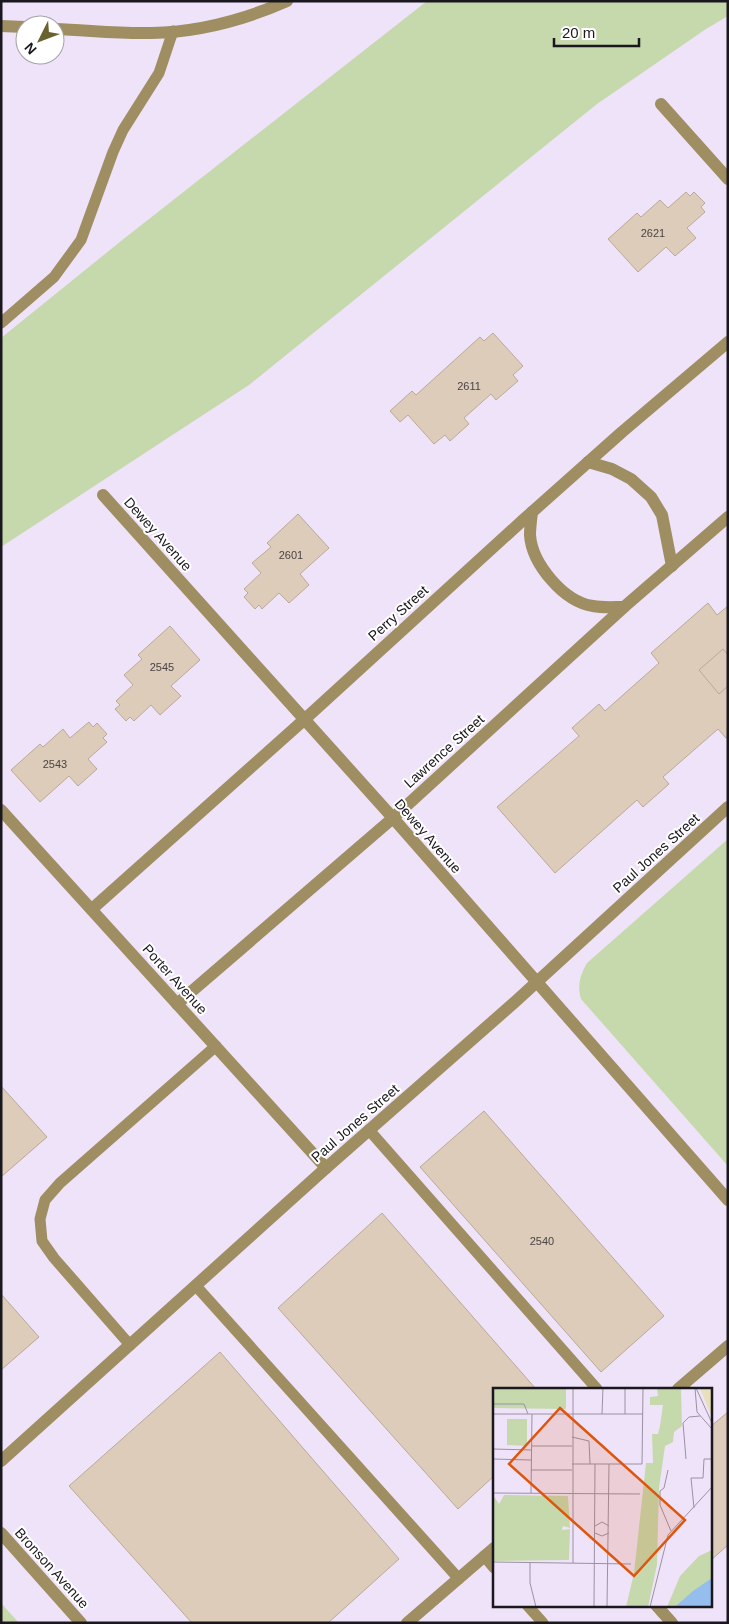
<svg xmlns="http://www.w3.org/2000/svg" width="729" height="1624" font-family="Helvetica,sans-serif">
<rect width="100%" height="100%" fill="#efe3f9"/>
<g fill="#c5d9ad">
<polygon points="427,1 728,1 728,16 706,29 597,104 249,385 1,547 1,338 121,241"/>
<path d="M 728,839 L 728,1166 L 581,999 C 577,986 580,975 587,963 Z"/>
<polygon points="1,1603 19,1623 1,1623"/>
</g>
<g fill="#dcccb9" stroke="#b9aa97">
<polygon points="686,192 690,196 694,192 705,203 701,207 705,212 687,228 696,238 675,256 666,247 638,272 608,239 637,213 641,217 660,200 668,208"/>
<polygon points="493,333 523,366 513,375 518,381 496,400 491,394 464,418 469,424 450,441 445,435 434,444 408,415 400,422 390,411 412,391 416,395 480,337 484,341"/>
<polygon points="298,514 329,548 300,574 309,585 289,603 279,593 262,609 259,605 255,609 244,597 248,593 244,589 261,573 252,563 271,547 267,543"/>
<polygon points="708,603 717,615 728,606 728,737 726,738 718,729 663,777 669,784 643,807 637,800 555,873 497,807 579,736 572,728 599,704 605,711 659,663 651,653"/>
<polygon points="170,626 200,660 171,686 181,696 160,715 151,705 134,721 130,717 126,721 115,709 120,705 116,701 133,685 124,675 142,659 138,655"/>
<polygon points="723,649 728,655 728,686 719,694 699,670"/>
<polygon points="89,722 93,727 97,723 107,734 103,738 107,742 88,759 97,769 78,786 69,776 40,802 11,770 40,744 43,747 63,729 70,738"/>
<polygon points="1,1086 47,1137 1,1177"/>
<polygon points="484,1111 664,1316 601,1372 420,1167"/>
<polygon points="382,1213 536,1389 494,1389 494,1476 458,1509 278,1308"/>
<polygon points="1,1294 39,1337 1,1370"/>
<polygon points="220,1352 399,1559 328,1623 192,1623 69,1486"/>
<polygon points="728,1412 728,1545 710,1561 710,1427"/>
</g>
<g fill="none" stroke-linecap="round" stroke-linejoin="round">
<g stroke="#9e8e62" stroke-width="11">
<polyline points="1,323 54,277 81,240 113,152 123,130 159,73 173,31"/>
<polyline points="369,1130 597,1389"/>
<polyline points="196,1286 459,1579"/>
<polyline points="130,1345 54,1258 42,1241 40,1219 45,1200 60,1183 216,1046"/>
<polyline points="484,1556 494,1568"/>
<polyline points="527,1605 543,1623"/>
</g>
<g stroke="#9e8e62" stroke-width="12">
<polyline points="1,26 25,27"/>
<path d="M 55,29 C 87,30 119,34 151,33 C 198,32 244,20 287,1"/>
<polyline points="661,104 728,179"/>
<polyline points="588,462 612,469 631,479 651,497 662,515 672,566"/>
<polyline points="103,495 393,818 728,1200"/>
<path d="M 532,512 C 531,520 530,528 530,535 C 532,564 564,602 593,606 C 603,608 614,607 624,607"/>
<polyline points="1,810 326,1168"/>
<polyline points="92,909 305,719 522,521 622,432 728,342"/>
<polyline points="177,1004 393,818 624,607 728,517"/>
<polyline points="678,1389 728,1346"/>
<polyline points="1,1461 326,1168 516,1001 728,807"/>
<polyline points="1,1533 81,1623"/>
<polyline points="656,1605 672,1623"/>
<polyline points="407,1623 494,1548"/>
</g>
</g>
<g text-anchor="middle" stroke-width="4" stroke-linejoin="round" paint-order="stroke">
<g font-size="11" fill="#4b4446">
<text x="653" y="237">2621</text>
<text x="469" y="390">2611</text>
<text x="291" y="559">2601</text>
<text x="162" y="671">2545</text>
<text x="55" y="768">2543</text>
<text x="542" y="1245">2540</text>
</g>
<g font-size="14" fill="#1b171f" stroke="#fff">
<text transform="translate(158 534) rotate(48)" y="5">Dewey Avenue</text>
<text transform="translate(398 613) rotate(-42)" y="5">Perry Street</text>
<text transform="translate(444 751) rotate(-42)" y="5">Lawrence Street</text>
<text transform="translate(428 836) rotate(49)" y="5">Dewey Avenue</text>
<text transform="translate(656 853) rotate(-42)" y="5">Paul Jones Street</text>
<text transform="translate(175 979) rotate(48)" y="5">Porter Avenue</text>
<text transform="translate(355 1123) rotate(-41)" y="5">Paul Jones Street</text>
<text transform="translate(52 1568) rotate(48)" y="5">Bronson Avenue</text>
</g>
</g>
<g transform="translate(493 1388)">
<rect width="219" height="219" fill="#efe3f9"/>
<path d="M 0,0 L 73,0 L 73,21 L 0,20 ZM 164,0 L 188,0 L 189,38 L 181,44 L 180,54 L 172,58 L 166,100 L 164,177 L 155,219 L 133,219 L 141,185 L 153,75 L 160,75 L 159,46 L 165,46 L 167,38 L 170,17 L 157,17 L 157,9 L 165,8 ZM 14,31 L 34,31 L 34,58 L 14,57 ZM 0,107 L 6,116 L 11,107 L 75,108 L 77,140 L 70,138 L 69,142 L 77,141 L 76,172 L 0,173 ZM 219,162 L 219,219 L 174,219 L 187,188 L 206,168 Z" fill="#c5d9ad"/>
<path d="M 207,0 L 219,0 L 219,30 Z" fill="#e9dfba"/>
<path d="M 219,190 L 219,219 L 182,219 L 200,203 Z" fill="#95bded"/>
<path fill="none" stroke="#9a91a2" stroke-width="1" d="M 202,0 L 204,24 L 219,41M 203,0 L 219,35M 0,16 L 31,16 L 35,26M 0,26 L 150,26M 109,26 L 110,0M 132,26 L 132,0M 79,49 L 96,53 L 97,76M 39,58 L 79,58M 0,61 L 39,62M 0,71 L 38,72M 193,71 L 190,35 L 196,29 L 207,28M 79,76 L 149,76 L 150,0M 38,82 L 79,82M 175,82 L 171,100 L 167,103 L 167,117 L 178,143M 0,105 L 147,106M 38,105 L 39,26M 201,120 L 198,90 L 210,90 L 211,71 L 219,71M 102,138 L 109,134 L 116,138M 102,145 L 109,148 L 116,145M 0,174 L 138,176M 37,175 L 37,195 L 43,219M 80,175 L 80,0M 101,219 L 102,76M 114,219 L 116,76M 157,219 L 175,147 L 219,99"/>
<path fill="#de560d" fill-opacity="0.15" stroke="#de560d" stroke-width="2.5" d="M 67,20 L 192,132 L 141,188 L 16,76 Z"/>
<rect width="219" height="219" fill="none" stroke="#1b171f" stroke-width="2.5"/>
</g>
<rect width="729" height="1624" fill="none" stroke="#1b171f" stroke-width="5"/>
<g transform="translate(40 40) rotate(228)"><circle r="24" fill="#ffffff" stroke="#a4a2a5"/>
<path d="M0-4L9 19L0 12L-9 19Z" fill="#69622e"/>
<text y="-8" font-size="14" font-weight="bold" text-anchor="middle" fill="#1b171f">N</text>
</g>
<path d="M554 38v8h85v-8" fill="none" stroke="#1b171f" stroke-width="2.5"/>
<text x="562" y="38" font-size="15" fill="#1b171f" stroke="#ffffff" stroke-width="4" paint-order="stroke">20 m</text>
</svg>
